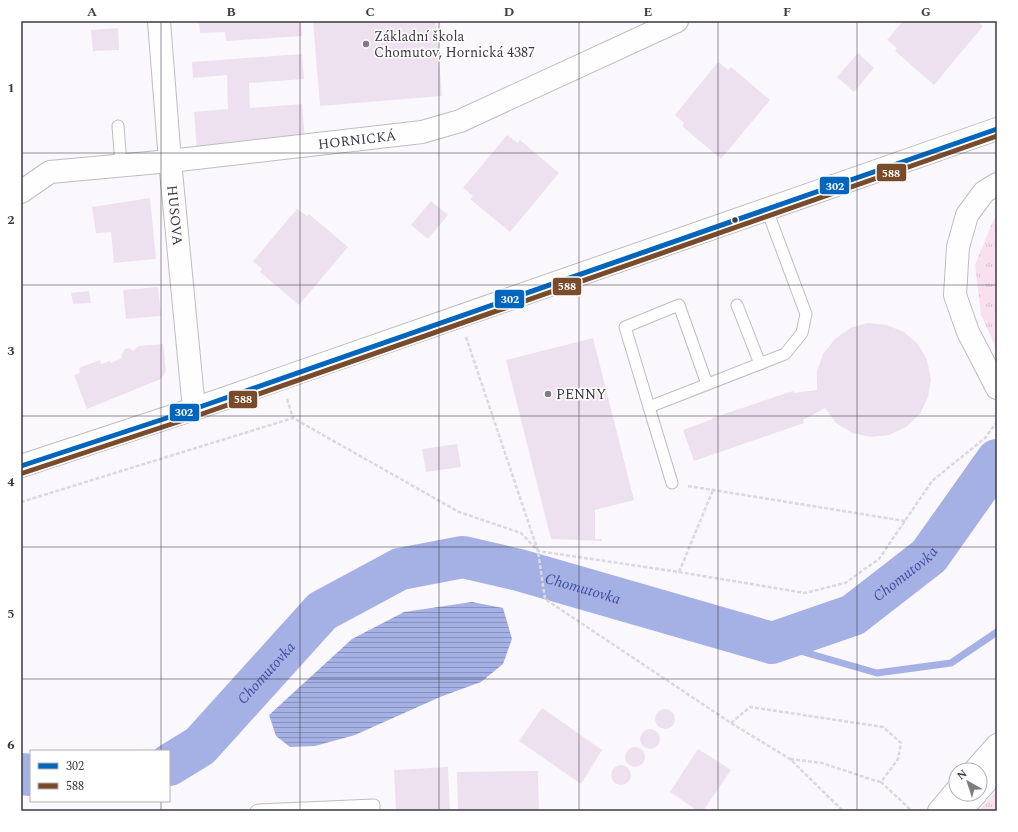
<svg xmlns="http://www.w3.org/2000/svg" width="1018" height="832" font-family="Spectral,serif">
<defs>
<pattern id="grass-tufts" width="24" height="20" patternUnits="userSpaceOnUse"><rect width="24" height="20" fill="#f9e0ef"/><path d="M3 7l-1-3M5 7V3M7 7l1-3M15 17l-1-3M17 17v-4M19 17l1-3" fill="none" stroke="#d6c1ce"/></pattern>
<pattern id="water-rules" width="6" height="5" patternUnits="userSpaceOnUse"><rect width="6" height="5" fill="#a5b1e4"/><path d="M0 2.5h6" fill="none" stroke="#8891ba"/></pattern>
</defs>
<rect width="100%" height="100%" fill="#faf8fd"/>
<g fill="url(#grass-tufts)">
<polygon points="997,217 997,350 981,315 975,265 993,221"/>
<polygon points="997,790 997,811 978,811"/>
</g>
<polygon fill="url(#water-rules)" points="472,602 503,608 512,639 503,664 481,682 440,697 355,735 315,746 290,747 276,736 269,715 352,639 404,612"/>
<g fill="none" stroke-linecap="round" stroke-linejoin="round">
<polyline stroke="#a5b1e4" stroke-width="7" points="772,643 877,673 951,663 997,632"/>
<g stroke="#a5b1e4" stroke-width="42">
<path id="s1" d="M 169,765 L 200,746 L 322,611 L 400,569 L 463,557 L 519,570 L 772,643 L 853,615 L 929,556 L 997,460"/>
<polyline points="21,774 31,775"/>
</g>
</g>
<g fill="#eee1ef">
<polygon points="199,21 301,21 302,36 226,41 225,32 200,33"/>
<polygon points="313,21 436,21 442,96 320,106"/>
<polygon points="903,21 977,21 983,26 934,85 895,51 897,48 887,40"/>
<polygon points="118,28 119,50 93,51 91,30"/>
<polygon points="858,53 874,68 854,92 837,77"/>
<polygon points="302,54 304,79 249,83 250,108 302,104 305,139 197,151 194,112 228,109 227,75 193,78 192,62"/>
<polygon points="718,62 728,70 731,67 770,100 721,159 682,126 684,123 675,115"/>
<polygon points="507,135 518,143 520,140 559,173 510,232 470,199 473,196 463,188"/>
<polygon points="150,198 156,259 114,263 111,232 96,233 92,207"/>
<polygon points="431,201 448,215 428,239 411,225"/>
<polygon points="297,209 307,216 309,214 348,247 299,305 260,272 262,269 253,261"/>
<polygon points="158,287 161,316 126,319 123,290"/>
<polygon points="89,291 91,303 73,304 71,293"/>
<polygon points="868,323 887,325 904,332 918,344 927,360 931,379 928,397 920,414 906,427 889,435 871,437 852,433 836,423 825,408 803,420 804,423 694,461 683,430 712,419 712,418 793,391 794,393 817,390 817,371 823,354 835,339 850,328"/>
<polygon points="593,338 634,500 595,510 595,539 602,539 602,541 551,539 506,360"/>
<polygon points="163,344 166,371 161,379 87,409 74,375 80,373 79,368 100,360 101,364 110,361 111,363 122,358 121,355 125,349 129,348 133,351 138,346"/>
<polygon points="457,444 461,467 426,472 422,449"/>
<polygon points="542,708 602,750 581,784 519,741"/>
<circle cx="665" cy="719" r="10"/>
<circle cx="650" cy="739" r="10"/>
<circle cx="635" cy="757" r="10"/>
<polygon points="698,749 731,770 703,811 698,811 670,792"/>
<circle cx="621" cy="775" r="10"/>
<polygon points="448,767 450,811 396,811 394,770"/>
<polygon points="538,771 539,811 458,811 457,772"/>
</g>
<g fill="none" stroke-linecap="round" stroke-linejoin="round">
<defs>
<g id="lane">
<polyline points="118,126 121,165"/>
<polyline points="737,305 760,364"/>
<polyline points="649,407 625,327 679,305 707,384"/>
<polyline points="672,483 649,407 785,354 802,333 806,314 767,210"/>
<polyline points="256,811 258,810 374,805 374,811"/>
</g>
<g id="street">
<path id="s2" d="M 159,21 L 170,161 L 194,409"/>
<path id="s3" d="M 21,192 L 50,172 L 170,161 L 422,132 L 460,121 L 677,21"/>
</g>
<g id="secondary">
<polyline points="21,466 194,409 280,379 997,129"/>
<polyline points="975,770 997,745"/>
<polyline points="980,789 997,770"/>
<polyline points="939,811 956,791"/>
<polyline points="960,811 976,794"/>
</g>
<polyline id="highway" points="997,184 984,192 967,215 958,247 955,295 968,332 997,388"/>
</defs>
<use href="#lane" stroke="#bfbcc2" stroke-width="13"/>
<use href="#street" stroke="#bfbcc2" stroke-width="24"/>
<use href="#secondary" stroke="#bfbcc2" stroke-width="24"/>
<use href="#highway" stroke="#bfbcc2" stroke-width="24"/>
<g stroke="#dad9db" stroke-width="2.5" stroke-dasharray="4 2" stroke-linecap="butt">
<polyline points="466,337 538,551 545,599 731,723 790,759 843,811"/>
<polyline points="287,399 293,418"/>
<polyline points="688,486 905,521"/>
<polyline points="21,502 293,418 459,512 521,533 538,551 679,572 805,593 845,583 879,559 932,481 985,438 997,422"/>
<polyline points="679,572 713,490"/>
<polyline points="731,723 750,707 883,727 901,743 898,759 881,782 912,811"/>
<polyline points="790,759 822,763 873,780 881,782"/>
</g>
<use href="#lane" stroke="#fefeff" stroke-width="11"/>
<use href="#street" stroke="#fefeff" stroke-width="22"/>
<use href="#secondary" stroke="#fefeff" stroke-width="22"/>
<use href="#highway" stroke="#fefeff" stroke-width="22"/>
<defs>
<polyline id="bus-1" points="21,466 194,409 997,129"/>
<polyline id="bus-2" points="23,473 196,416 997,136"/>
</defs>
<use href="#bus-1" stroke="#fff" stroke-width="8"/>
<use href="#bus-2" stroke="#fff" stroke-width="8"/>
<use href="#bus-1" stroke="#0065bd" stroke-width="5"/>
<use href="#bus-2" stroke="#7a4b2a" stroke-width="5"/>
</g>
<path fill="none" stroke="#3d3841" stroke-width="1" stroke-opacity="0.55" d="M 161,21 L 161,751M 300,21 L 300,811M 439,21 L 439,811M 579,21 L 579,811M 718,21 L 718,811M 857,21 L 857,811M 21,153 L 997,153M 21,285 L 997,285M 21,416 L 997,416M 21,547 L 997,547M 21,679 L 997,679M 161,801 L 161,811"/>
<g fill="#7f7b83" stroke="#fff" stroke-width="1.5">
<circle cx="366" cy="44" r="4"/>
<circle cx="548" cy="394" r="4"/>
</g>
<circle fill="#3d3841" stroke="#fff" stroke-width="1.5" cx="735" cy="220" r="3.5"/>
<g text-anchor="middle" stroke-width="3" stroke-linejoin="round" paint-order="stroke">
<g font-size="14" fill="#3d3841" stroke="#fff" text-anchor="start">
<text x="374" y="41">Základní škola<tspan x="374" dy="16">Chomutov, Hornická 4387</tspan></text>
<text x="556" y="399">PENNY</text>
</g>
<g font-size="14" fill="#3d3841" stroke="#fff">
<text dy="5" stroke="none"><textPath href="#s3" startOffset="344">HORNICKÁ</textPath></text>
<text dy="5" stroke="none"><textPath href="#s2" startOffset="195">HUSOVA</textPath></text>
</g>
<g font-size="15" font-style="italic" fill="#3f4ea3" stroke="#fff">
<text dy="5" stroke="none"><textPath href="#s1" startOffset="844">Chomutovka</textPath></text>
<text dy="5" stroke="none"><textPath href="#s1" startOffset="495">Chomutovka</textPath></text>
<text dy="5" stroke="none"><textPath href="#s1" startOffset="135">Chomutovka</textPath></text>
</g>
</g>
<g stroke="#fff" stroke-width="1.5">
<rect x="876" y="163" width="31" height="19" rx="4" fill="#7a4b2a"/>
<rect x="819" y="176" width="31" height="19" rx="4" fill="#0065bd"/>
<rect x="552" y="277" width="30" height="19" rx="4" fill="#7a4b2a"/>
<rect x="494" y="289" width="31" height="20" rx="4" fill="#0065bd"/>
<rect x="228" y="390" width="30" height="19" rx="4" fill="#7a4b2a"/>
<rect x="169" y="403" width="31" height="19" rx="4" fill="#0065bd"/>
</g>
<g font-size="11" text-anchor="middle" font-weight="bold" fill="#fff">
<text x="891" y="177">588</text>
<text x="835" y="190">302</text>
<text x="567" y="290">588</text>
<text x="510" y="303">302</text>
<text x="243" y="403">588</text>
<text x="184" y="416">302</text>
</g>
<rect width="1018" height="832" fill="none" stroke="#ffffff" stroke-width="44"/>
<rect x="30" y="750" width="140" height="52" fill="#ffffff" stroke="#b1afb3"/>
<rect x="38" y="763" width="20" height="6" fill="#0065bd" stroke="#b1afb3"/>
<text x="66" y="770" font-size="12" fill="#3d3841">302</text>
<rect x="38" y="783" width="20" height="6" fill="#7a4b2a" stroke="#b1afb3"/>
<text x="66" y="790" font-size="12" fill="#3d3841">588</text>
<g transform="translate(968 782) rotate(321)"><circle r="19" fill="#ffffff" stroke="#b1afb3"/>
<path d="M0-3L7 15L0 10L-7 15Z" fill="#7f7b83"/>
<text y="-6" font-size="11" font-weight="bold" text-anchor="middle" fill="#3d3841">N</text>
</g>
<rect x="22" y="22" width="974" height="788" fill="none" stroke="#3d3841" stroke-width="1.5"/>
<g font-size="13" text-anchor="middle" font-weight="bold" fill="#3d3841">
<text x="92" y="16">A</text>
<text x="231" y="16">B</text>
<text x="370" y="16">C</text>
<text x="509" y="16">D</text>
<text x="648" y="16">E</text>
<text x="787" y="16">F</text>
<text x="926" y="16">G</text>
<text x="11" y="92">1</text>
<text x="11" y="224">2</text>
<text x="11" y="355">3</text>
<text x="11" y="486">4</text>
<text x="11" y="618">5</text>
<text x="11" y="749">6</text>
</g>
</svg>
